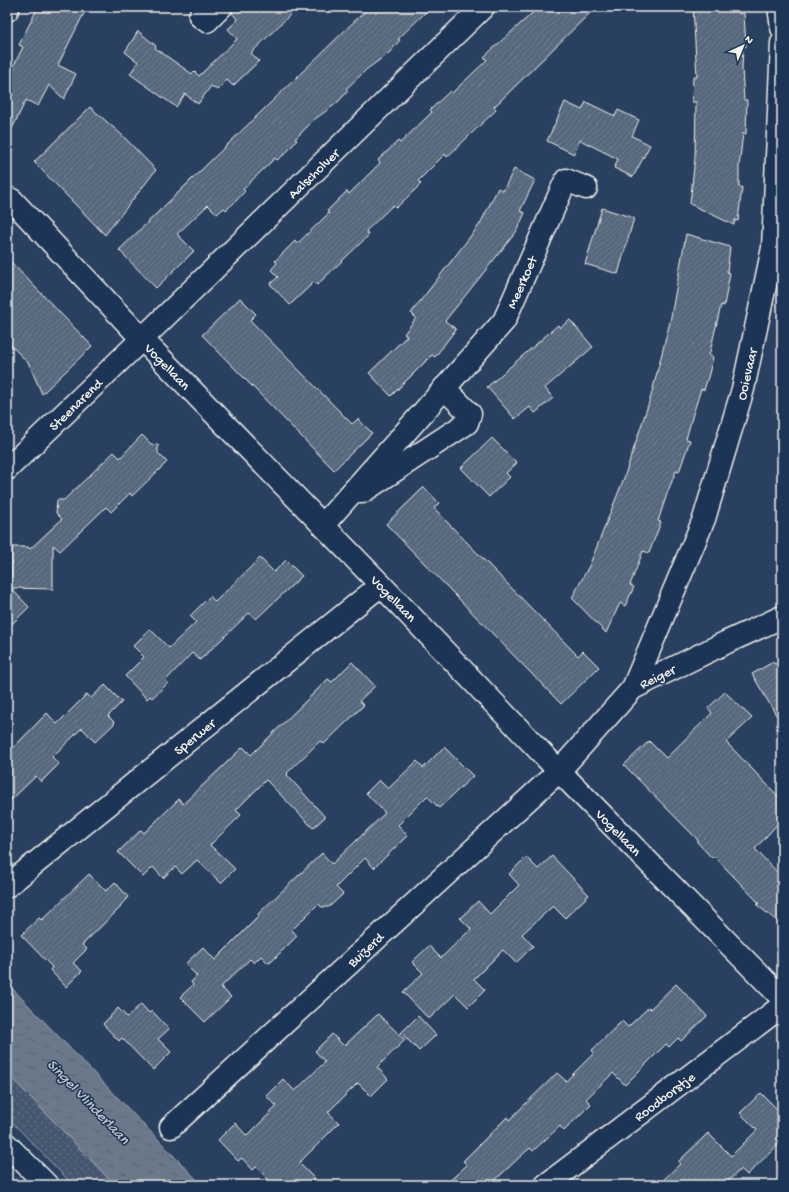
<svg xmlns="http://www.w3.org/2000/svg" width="789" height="1192" font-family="'Gochi Hand',sans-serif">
<defs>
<pattern id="grass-dots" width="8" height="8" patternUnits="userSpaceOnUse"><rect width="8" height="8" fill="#445771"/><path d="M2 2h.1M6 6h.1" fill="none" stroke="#607085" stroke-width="1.8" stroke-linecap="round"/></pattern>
<pattern id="water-ripples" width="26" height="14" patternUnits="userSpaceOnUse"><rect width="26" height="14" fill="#6a788a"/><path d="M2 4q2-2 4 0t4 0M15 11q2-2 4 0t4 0" fill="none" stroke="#5b626b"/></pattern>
<pattern id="building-hatch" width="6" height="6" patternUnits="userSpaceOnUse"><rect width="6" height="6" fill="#56677d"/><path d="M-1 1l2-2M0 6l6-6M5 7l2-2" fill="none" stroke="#6f7d8f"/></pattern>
</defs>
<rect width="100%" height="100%" fill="#2a4060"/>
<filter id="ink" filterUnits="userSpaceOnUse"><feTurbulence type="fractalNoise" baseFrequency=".025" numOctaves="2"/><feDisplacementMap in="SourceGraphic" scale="8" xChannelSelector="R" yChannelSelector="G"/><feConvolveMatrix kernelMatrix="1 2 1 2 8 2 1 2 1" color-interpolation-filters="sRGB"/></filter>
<g filter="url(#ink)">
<polygon fill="url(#grass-dots)" stroke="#9ca4ac" points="7,1073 115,1185 73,1185 7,1117"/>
<polygon fill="url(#water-ripples)" stroke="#a1a8b0" points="7,983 202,1185 115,1185 7,1073"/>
<g fill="url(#building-hatch)" stroke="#f4f1e8">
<polygon points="38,7 87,7 58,65 76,74 64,99 49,85 38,106 26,100 7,139 7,79 23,47 19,45"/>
<polygon points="233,7 298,7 251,53 259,61 233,86 227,80 217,90 211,86 198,104 185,94 176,107 130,74 138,62 125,52 138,31 156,46 155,48 192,74 194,71 199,76 237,39 228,29 238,20 232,13"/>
<polygon points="369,7 431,7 398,39 400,40 389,53 367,69 346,89 348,91 337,103 315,119 295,139 297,140 286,153 277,160 275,158 243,189 245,191 236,201 226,210 224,208 217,214 208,205 177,234 194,251 156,288 119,250"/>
<polygon points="539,7 596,7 494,107 496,110 447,157 445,154 418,181 421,184 396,208 393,205 366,231 369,235 317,285 314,282 290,305 270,284 278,277 271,270 277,263 275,261 295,241 297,244 329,213 327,211 347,191 349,194 380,163 378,160 398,141 400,143 432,112 430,110 450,91 452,93 487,60 484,57 499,43"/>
<polygon points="693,7 739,7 739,14 744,13 746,47 743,46 742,69 744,100 747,100 746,134 743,133 739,167 739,187 742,187 738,221 735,220 734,225 690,204 695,157 696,102 692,102 693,77 697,77"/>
<polygon points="565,102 582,110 586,102 615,116 618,110 639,120 632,136 650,145 633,177 614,168 618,159 580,140 574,154 547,141"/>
<polygon points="90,107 122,135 156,170 105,235 34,162"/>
<polygon points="514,169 535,180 520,211 525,213 516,232 445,321 456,329 435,357 432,355 391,396 369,373 407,336 404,334 416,318 411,313 480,224 498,188 503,191"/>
<polygon points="602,208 634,218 618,274 585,264"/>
<polygon points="686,234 730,247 727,272 730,273 724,306 721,305 709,356 713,357 709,374 704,390 701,389 693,414 686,439 690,440 679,472 676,471 668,491 658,521 661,522 649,553 643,551 630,585 634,587 625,606 620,603 606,633 572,598 590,564 624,478 651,396 670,322"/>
<polygon points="7,258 92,346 42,394 29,364 7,341"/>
<polygon points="240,298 256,314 250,320 352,424 358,419 372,433 334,470 202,335"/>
<polygon points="570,320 593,347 545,388 553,398 535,413 530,407 515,419 487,387 558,325 560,328"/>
<polygon points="142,435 151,444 158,445 158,453 167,462 132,496 130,493 111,512 106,507 60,551 53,545 53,589 11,588 12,547 28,547 30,549 62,519 56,513 57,500 64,500 114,452 120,458"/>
<polygon points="492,438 517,463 506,473 510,477 489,497 461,468"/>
<polygon points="424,487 439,503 434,508 448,523 578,656 583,651 599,667 561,704 386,524"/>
<polygon points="260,558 274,572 286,560 302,576 256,619 249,613 200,660 192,653 166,680 168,683 152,698 150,696 147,699 125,676 144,657 133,646 150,629 169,648 196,622 190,616 210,596 215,602"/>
<polygon points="7,584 29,607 7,629"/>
<polygon points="352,662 375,686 359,701 364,705 324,744 320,741 287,773 288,774 287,775 325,817 313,828 266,780 236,810 241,815 210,845 235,869 221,883 197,860 182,874 175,867 163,878 153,867 143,877 118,852 141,830 144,833 179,799 183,804 243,747 251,755 328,679 332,682"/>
<polygon points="773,662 774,664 782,662 782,725 752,674"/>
<polygon points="105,685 122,702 108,716 115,723 95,742 82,728 52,757 59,764 41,782 36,776 7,804 7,754 47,713 57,724 87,694 91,698"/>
<polygon points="725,692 752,718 726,742 782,800 782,819 755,849 782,877 782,925 757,905 759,903 714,856 712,858 697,842 698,840 624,765 649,741 666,758 712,713 708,708"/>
<polygon points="444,747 473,776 439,808 427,796 398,825 408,835 374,868 365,858 336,887 343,894 329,907 322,907 318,904 292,930 297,936 271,962 268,963 261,956 254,963 250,959 221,987 231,997 205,1022 180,997 193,985 191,982 197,976 185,964 203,947 215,960 259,916 258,914 322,853 332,864 385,813 366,793 379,780 388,789 417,761 423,768"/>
<polygon points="552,856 589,895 565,918 553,906 522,934 533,946 516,963 503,950 474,979 485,990 468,1007 455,994 429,1019 403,992 423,973 412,962 429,946 441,958 471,929 460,918 478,901 490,914 519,885 509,874 526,857 538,869"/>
<polygon points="89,874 106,891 115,882 128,897 120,906 121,907 82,945 87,949 73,963 82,971 66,987 50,970 52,967 21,935 39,918 42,920"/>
<polygon points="676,984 707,1016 681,1041 678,1038 669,1047 666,1044 625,1085 613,1073 586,1099 591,1104 564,1131 560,1126 533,1151 530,1148 523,1154 490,1185 445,1185 467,1165 463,1161 507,1117 509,1120 557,1073 566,1081 594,1053 592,1050 622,1021 628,1027 649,1007 650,1009"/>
<polygon points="141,1004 149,1013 152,1011 169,1029 158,1039 171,1052 153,1070 122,1038 119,1041 103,1024 118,1008 127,1017"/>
<polygon points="378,1014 405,1040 377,1067 388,1079 371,1096 358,1083 328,1112 339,1123 299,1163 321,1185 274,1185 256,1167 253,1170 242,1158 238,1161 218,1140 235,1123 247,1136 277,1106 266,1096 283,1079 295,1091 325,1062 315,1051 332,1034 344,1046"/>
<polygon points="418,1016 436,1035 419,1051 401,1033"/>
<polygon points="761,1093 782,1114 782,1141 747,1175 741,1169 724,1185 658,1185 680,1164 678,1162 708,1133 731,1156 757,1130 740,1113"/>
</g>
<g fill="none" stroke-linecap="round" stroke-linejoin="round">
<defs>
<g id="minor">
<polyline points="205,7 200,16 207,21 221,7"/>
<polyline points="779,7 782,28"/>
<polyline points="7,10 8,7"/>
<polyline points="7,198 12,200 142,339 381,585 559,771 782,998"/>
<polyline points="7,469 142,339 483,7"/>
<polyline points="362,492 467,423 470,414 444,388"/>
<polyline points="323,525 504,321 566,180 586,188"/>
<polyline points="633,688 704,519 743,389 773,248 782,43"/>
<polyline points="7,886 381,585"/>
<polyline points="171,1127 559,771 633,688 727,642 782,617"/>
<polyline points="7,1145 47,1185"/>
<polyline points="546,1185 782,1006"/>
</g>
</defs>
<use href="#minor" stroke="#f4f1e8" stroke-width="25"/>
<use href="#minor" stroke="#1d3557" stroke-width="22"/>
</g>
</g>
<g text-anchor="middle" stroke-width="3" stroke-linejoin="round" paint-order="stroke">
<g font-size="14" fill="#f4f1e8" stroke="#1d3557">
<text transform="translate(313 173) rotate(-44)" y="5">Aalscholver</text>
<text transform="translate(521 282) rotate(-66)" y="5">Meerkoet</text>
<text transform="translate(168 366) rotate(46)" y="5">Vogellaan</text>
<text transform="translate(746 374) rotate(-77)" y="5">Ooievaar</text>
<text transform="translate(75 404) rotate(-44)" y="5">Steenarend</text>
<text transform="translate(394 598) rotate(46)" y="5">Vogellaan</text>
<text transform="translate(657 676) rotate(-26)" y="5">Reiger</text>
<text transform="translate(194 736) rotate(-39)" y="5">Sperwer</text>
<text transform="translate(619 832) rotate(46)" y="5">Vogellaan</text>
<text transform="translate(365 949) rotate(-43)" y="5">Buizerd</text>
<text transform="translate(664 1096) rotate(-37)" y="5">Roodborstje</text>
</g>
<g font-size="15" font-style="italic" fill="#bdc1c2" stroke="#1d3557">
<text transform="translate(89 1101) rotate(46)" y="5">Singel Vlinderlaan</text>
</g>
</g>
<rect width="789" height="1192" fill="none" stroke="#1d3557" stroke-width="24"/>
<rect x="12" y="12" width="765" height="1168" fill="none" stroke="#f4f1e8" stroke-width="1.5" filter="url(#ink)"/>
<g transform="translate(743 46) rotate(44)" stroke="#1d3557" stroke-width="3" paint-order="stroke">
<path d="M0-3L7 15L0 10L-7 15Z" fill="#f4f1e8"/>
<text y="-6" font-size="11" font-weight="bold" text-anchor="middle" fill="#f4f1e8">N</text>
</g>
</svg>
